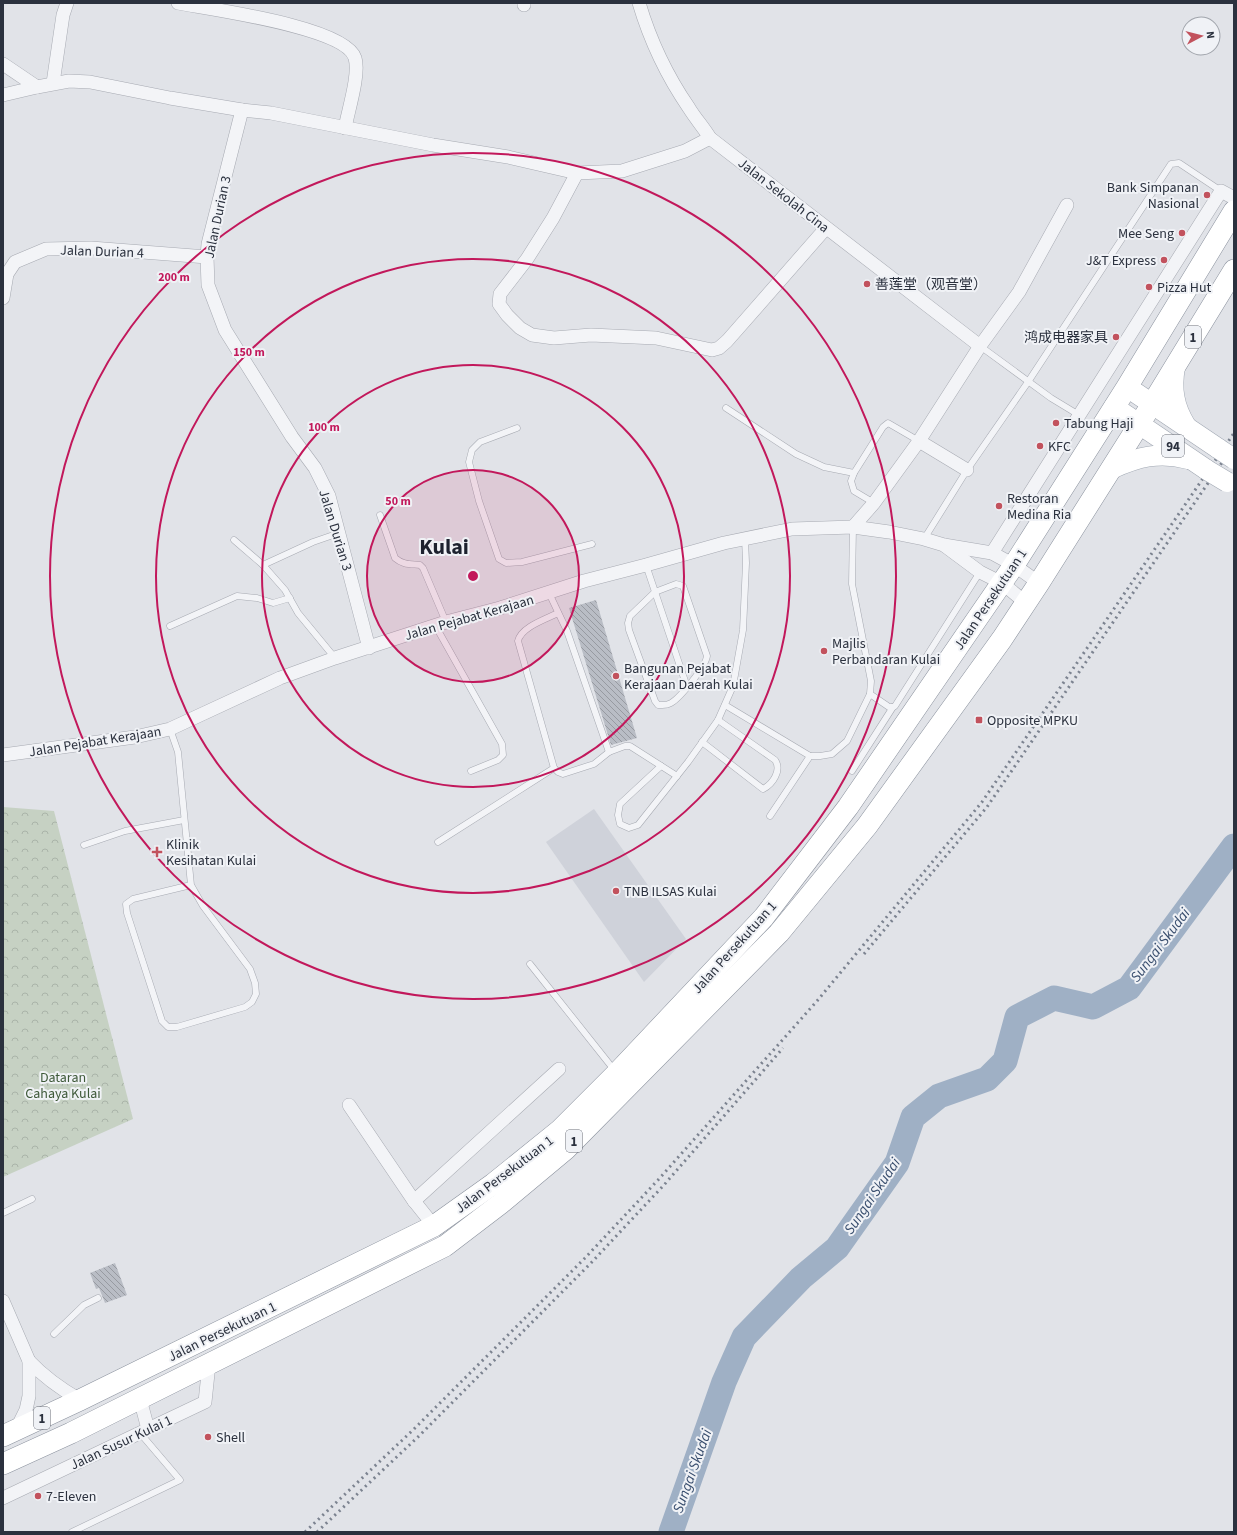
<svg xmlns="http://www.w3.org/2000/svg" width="1237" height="1535" font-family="'Source Sans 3','Noto Sans SC',sans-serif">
<defs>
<pattern id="park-crowns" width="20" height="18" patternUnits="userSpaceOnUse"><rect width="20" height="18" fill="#c6d1c3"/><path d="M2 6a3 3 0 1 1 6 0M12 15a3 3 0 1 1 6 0" fill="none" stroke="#aab4a9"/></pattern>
<pattern id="building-back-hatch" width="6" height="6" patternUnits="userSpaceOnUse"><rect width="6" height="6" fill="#b9bdc5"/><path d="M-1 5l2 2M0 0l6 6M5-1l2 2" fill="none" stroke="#979aa1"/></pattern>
</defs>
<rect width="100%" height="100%" fill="#e1e3e8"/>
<polygon fill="#cfd2da" points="594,809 686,939 644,982 546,842"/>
<polygon fill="url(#park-crowns)" points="3,807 54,811 133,1119 3,1177"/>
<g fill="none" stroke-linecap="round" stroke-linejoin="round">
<polyline stroke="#9fb0c5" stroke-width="25" points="671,1532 724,1382 744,1337 801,1278 837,1248 897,1163 913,1117 939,1096 987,1079 1005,1061 1017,1017 1054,998 1093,1007 1129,988 1234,846"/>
</g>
<g fill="url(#building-back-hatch)">
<polygon points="596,600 637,738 611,745 569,608"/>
<polygon points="115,1263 127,1295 105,1303 99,1288 96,1289 90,1273"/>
</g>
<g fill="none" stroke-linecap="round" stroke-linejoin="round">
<defs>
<g id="service">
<polyline points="980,346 1051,398 1079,415"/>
<polyline points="726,408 796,454 824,467 854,473"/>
<polyline points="517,428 480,442 472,450 469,462 479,501 499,559 506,563 522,562 592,544"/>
<polyline points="874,503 854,491 851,481 854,473 883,427 888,423 919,441"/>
<path d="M 380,515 L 395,558 C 403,565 410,564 420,565 L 423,568 L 446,622"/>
<polyline points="924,539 967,470 1028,382 1171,164 1179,163 1221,191"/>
<polyline points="234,540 263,565 285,590 298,613 335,658"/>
<polyline points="263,565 313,542 339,533"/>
<polyline points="646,565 687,687"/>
<path d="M 676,584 L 683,586 L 707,656 C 706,666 680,698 671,703 C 666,706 663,705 658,705 L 655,701 L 629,630 L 628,623 L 630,616 L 655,592 Z"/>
<polyline points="549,593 567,631 609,752 625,746 630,746 677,776"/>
<path d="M 558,613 C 546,619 521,627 518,641 L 554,768 L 558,772 L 563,774 L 594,764 L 609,752"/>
<polyline points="435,625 502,744 503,755 498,760 471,771"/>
<polyline points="170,626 237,596 257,598 273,603 290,598"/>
<polyline points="870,694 889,707 893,707"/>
<polyline points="725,705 810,756 820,756 832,754 847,741 870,694 871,681 852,584 853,527"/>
<polyline points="170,729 178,752 191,885 133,899 126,904 127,913 162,1021 168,1027 177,1027 245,1007 252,1002 256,994 255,983 250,969 203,906 191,885"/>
<path d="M 702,742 L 763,789 C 773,784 782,770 775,760 L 718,720"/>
<polyline points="661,766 620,804 618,815 620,824 629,828 638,825 688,762 718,720 733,686 743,630 746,563 745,538"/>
<polyline points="852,771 893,707 895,706 980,572"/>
<polyline points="770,816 810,756"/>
<polyline points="438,842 554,768"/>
<polyline points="84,845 125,831 184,820"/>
<polyline points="530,964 615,1071"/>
<polyline points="3,1213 32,1199"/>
<polyline points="54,1334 84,1305 98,1298"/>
<polyline points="72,1532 180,1480 140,1433"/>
</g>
<g id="minor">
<path d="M 178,3 C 209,9 346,27 355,58 C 360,74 348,111 345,128"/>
<polyline points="524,3 524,5"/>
<path d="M 639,3 C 650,40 667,76 689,108 C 695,118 704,128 710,138 L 980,346"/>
<polyline points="3,64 37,87 3,95"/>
<polyline points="53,83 63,15 67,3"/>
<polyline points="37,87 69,81 90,82 170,98 242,110 271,113 433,145 508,157 577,173 622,171 685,151 710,138"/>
<polyline points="242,110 208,244 207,257 208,285 225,330 292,437 315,468 329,496 369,648"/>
<polyline points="577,173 553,218 527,259 500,294 499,304 507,315 520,328 532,335 554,338 591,335 656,338 712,350 719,348 727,341 826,228"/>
<polyline points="3,298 7,274 15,262 46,249 91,248 207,257"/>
<polyline points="919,441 967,470"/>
<polyline points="853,527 874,503 919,441 980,346 1019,292 1067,205"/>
<polyline points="945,546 980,572 1002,583 1026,603"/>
<polyline points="992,553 1221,191 1234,198"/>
<polyline points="3,755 135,737 170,729 280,678 335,658 446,622 500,608 584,581 646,565 724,543 792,529 853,527 889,532 924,539 944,545 992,553 1014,565 1039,583"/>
<polyline points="349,1105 414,1201 434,1226"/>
<polyline points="414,1201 559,1069"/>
<polyline points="3,1301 29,1361 29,1396 26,1410 16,1430"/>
<path d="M 29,1361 C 44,1377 61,1389 80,1400"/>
<polyline points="140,1399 148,1429"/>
<polyline points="3,1498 205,1402 209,1364"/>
</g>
<g id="primary">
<path d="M 1175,367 C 1171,389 1174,407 1186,426"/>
<polyline points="1127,387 1219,449"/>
<polyline points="1114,407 1207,470"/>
<path d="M 1111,469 C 1138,457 1159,451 1188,459"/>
</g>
<g id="trunk">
<polyline points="3,1436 80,1400 434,1226 493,1184 560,1130 617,1073 764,917 848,807 1014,565 1127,387 1234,211"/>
<polyline points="3,1464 71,1433 445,1246 500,1204 566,1149 779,933 867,826 1002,639 1039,583 1152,404 1234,270"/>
</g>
</defs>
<use href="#service" stroke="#a7aab2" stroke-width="7"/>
<use href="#minor" stroke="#a7aab2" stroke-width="14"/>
<use href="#primary" stroke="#a1a8b3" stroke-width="21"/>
<use href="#trunk" stroke="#8a919d" stroke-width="22"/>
<use href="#service" stroke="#f3f4f7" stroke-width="6"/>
<use href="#minor" stroke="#f3f4f7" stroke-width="13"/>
<use href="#primary" stroke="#fff" stroke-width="20"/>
<use href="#trunk" stroke="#fff" stroke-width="21"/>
<g stroke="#7c8390" stroke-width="3" stroke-dasharray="2 4" stroke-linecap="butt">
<polyline points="864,954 987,807 1234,445"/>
<polyline points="305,1532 414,1429 585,1258 658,1180 817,1001 982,802 1234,433"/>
<polyline points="317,1532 419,1436 591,1263 664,1185 783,1048"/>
</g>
<defs>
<g id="primary-bridge">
<polyline points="1219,449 1234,459"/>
<polyline points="1207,470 1227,482"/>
</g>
</defs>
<use href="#primary-bridge" stroke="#a1a8b3" stroke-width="21" stroke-linecap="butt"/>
<use href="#primary-bridge" stroke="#fff" stroke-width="20"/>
</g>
<circle cx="473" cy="576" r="106" fill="#c2185b" fill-opacity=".12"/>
<g fill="none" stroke="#c2185b" stroke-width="2">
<circle cx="473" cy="576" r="106"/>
<circle cx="473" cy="576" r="211"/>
<circle cx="473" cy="576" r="317"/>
<circle cx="473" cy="576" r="423"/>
</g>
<g fill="#c2525d" stroke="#f0f2f6" stroke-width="1.5">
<circle cx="1207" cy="195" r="4"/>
<circle cx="1182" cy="233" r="4"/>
<circle cx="1164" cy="260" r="4"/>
<circle cx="867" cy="284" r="4"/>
<circle cx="1149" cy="287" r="4"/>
<circle cx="1116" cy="337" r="4"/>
<circle cx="1056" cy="423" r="4"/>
<circle cx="1040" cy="446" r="4"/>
<circle cx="999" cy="506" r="4"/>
<circle cx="824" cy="651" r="4"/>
<circle cx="616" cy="676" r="4"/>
<rect x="975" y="716" width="8" height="8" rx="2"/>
<path d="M155 846h4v4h4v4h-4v4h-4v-4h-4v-4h4z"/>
<circle cx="616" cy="891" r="4"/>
<circle cx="208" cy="1437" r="4"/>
<circle cx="38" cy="1496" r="4"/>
</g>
<g text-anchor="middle" stroke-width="4" stroke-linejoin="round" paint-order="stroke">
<g fill="#f0f2f6" stroke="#666b75" stroke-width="1">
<rect x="1185" y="326" width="16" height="22" rx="3"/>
<rect x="1162" y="435" width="22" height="22" rx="3"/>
<rect x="566" y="1130" width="16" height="22" rx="3"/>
<rect x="34" y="1407" width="16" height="22" rx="3"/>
</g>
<g font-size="13" font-weight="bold" fill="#2b313e">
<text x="1193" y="342">1</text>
<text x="1173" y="451">94</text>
<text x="574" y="1146">1</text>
<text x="42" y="1423">1</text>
</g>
<g font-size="14" fill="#2b313e" stroke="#f0f2f6" text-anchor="start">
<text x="1199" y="192" text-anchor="end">Bank Simpanan<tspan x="1199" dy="16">Nasional</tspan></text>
<text x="1174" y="238" text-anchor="end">Mee Seng</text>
<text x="1156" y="265" text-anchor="end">J&amp;T Express</text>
<text x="875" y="289">善莲堂（观音堂）</text>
<text x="1157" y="292">Pizza Hut</text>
<text x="1108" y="342" text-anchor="end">鸿成电器家具</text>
<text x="1064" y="428">Tabung Haji</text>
<text x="1048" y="451">KFC</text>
<text x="1007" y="503">Restoran<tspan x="1007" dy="16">Medina Ria</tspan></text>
<text x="832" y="648">Majlis<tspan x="832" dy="16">Perbandaran Kulai</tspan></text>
<text x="624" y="673">Bangunan Pejabat<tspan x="624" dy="16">Kerajaan Daerah Kulai</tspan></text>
<text x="987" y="725">Opposite MPKU</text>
<text x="166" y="849">Klinik<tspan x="166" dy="16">Kesihatan Kulai</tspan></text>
<text x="624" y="896">TNB ILSAS Kulai</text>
<text x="216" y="1442">Shell</text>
<text x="46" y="1501">7-Eleven</text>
</g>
<g font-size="14" fill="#2b313e" stroke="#f0f2f6">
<text transform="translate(784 195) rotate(38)" y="5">Jalan Sekolah Cina</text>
<text transform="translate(217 217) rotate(-78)" y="5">Jalan Durian 3</text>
<text transform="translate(102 251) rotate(2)" y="5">Jalan Durian 4</text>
<text transform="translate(336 530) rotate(73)" y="5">Jalan Durian 3</text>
<text transform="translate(990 599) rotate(-56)" y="5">Jalan Persekutuan 1</text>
<text transform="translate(469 617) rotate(-16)" y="5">Jalan Pejabat Kerajaan</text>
<text transform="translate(95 741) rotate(-9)" y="5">Jalan Pejabat Kerajaan</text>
<text transform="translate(734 947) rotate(-48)" y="5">Jalan Persekutuan 1</text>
<text transform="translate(504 1174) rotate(-37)" y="5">Jalan Persekutuan 1</text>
<text transform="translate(222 1331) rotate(-26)" y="5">Jalan Persekutuan 1</text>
<text transform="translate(121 1442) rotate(-25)" y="5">Jalan Susur Kulai 1</text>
</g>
<g font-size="14" fill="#3e5939" stroke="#f0f2f6">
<text x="63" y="1082">Dataran<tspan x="63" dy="16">Cahaya Kulai</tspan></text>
</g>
<g font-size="15" font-style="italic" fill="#394e6e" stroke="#f0f2f6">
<text transform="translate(1160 945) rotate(-53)" y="5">Sungai Skudai</text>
<text transform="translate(872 1196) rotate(-56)" y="5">Sungai Skudai</text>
<text transform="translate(692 1471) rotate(-70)" y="5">Sungai Skudai</text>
</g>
<g font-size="22" font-weight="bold" fill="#1d222f" stroke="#f0f2f6">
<text x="444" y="554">Kulai</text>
</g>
</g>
<circle cx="473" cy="576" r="6" fill="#c2185b" stroke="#f0f2f6" stroke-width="2"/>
<g font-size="12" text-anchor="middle" font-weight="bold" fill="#c2185b" stroke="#f0f2f6" stroke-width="4" stroke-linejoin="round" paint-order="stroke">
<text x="174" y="281">200 m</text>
<text x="249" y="356">150 m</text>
<text x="324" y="431">100 m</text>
<text x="398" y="505">50 m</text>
</g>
<rect width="1237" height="1535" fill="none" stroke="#2b313e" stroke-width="8"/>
<g transform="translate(1201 36) rotate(83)"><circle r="19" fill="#f0f2f6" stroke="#a1a5ac"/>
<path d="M0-3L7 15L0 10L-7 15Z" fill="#c2525d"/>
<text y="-6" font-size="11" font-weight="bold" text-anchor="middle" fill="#2b313e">N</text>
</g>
</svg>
